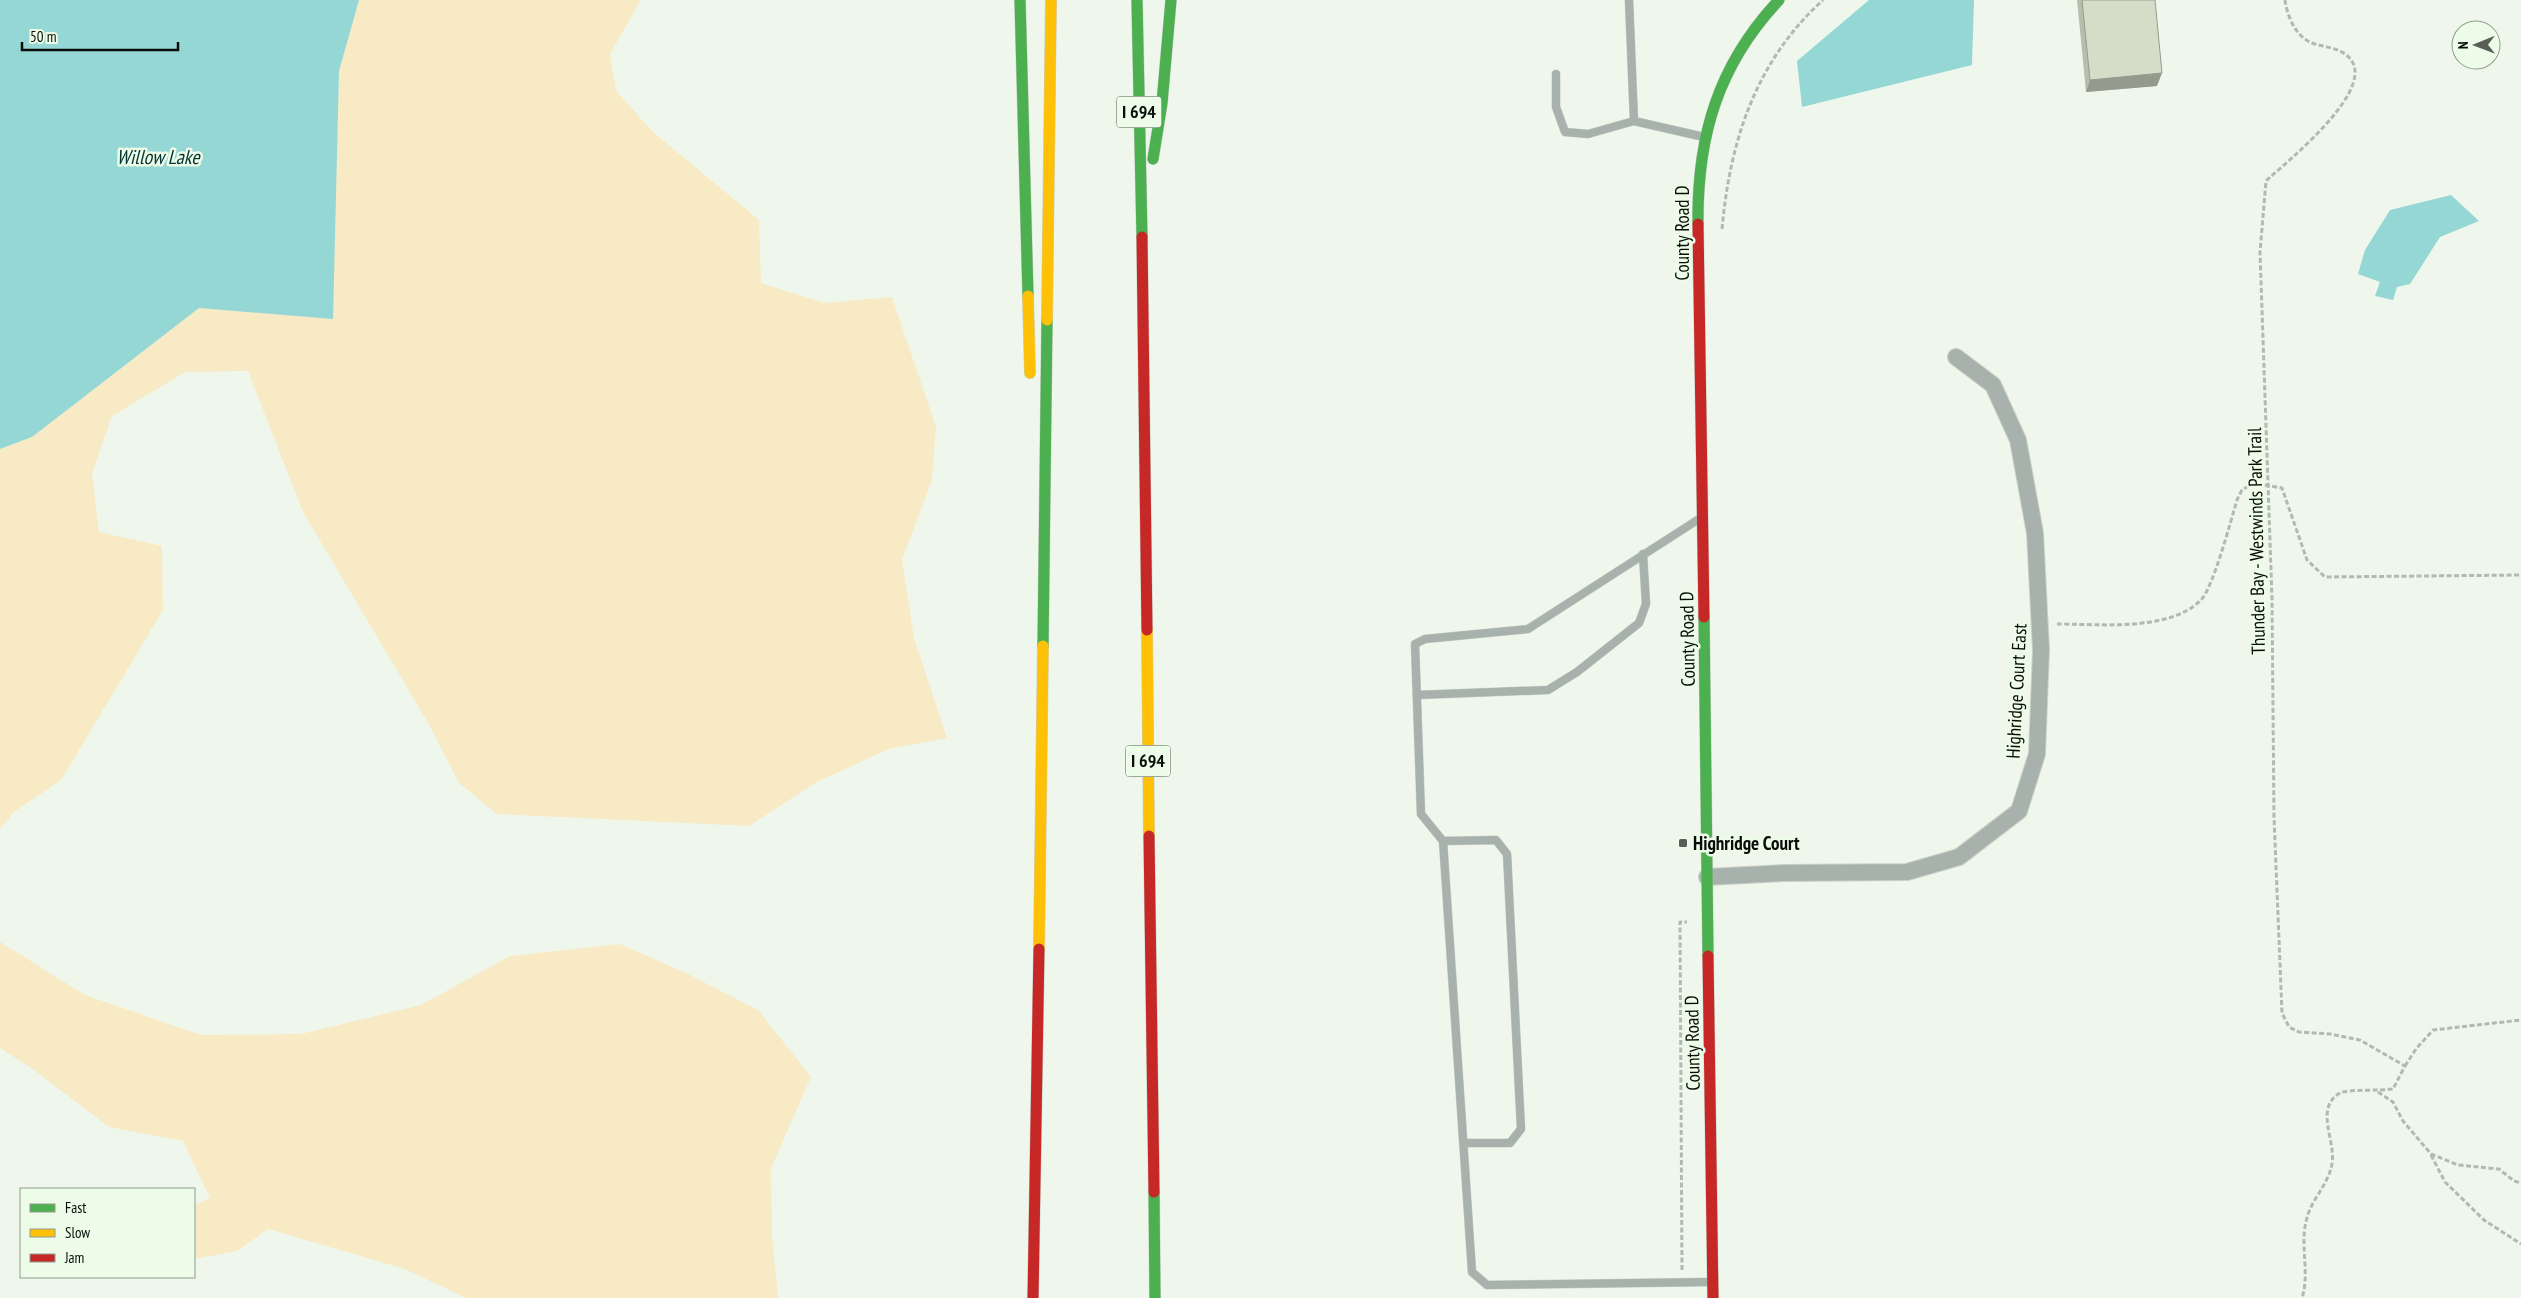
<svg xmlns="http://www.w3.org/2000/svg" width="2521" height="1298" font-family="'PT Sans Narrow',sans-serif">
<rect width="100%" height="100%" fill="#eff7ec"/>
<g fill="#f7eac4">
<polygon points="359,0 641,0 610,54 616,91 653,132 759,220 761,283 824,303 892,297 936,427 932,480 902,560 914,638 947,738 889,749 817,782 749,826 497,814 459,783 427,721 303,512 248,371 185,372 112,416 92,474 99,532 162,546 163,610 61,780 14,812 0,829 0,449 32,437 199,308 332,318 339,71"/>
<polygon points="0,942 85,995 201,1035 301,1034 421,1005 510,956 620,944 688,974 758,1010 811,1077 771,1168 772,1236 778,1298 466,1298 405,1269 268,1229 237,1251 194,1259 194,1205 210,1198 183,1141 109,1127 34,1070 0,1048"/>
</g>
<g fill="#94d7d4">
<polygon points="0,0 359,0 339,71 333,319 199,308 32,437 0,449"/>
<polygon points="1869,0 1974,0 1972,65 1802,107 1797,61"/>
<polygon points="2451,195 2479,221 2440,237 2410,284 2397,287 2393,300 2375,296 2380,282 2358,274 2365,250 2390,210"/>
</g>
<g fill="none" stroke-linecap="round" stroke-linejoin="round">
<defs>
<g id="lane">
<polyline points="1629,0 1634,121"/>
<polyline points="1556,74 1556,107 1565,132 1588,134 1634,121 1704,137"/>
<polyline points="1417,695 1548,690 1577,672 1639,623 1646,604 1643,554"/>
<polyline points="1443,841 1421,814 1415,644 1425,639 1528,629 1699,519"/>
<polyline points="1464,1143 1510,1143 1521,1129 1507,854 1496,840 1443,841 1472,1272 1487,1285 1711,1282"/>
</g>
<polyline id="street" points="1707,877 1784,873 1907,872 1959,857 2019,811 2037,754 2041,650 2035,533 2018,440 1993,385 1956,357"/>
<g id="fast">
<polyline points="1020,0 1028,296"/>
<polyline points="1137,0 1142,237"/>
<polyline points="1153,159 1162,103 1171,0"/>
<path d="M 1698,224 C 1697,136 1718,65 1779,0"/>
<polyline points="1704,617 1708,956"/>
<polyline points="1043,646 1047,320"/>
<polyline points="1154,1192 1155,1298"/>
</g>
<g id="slow">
<polyline points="1028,296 1030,373"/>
<polyline points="1047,320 1051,0"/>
<polyline points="1147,630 1149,836"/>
<polyline points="1039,949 1043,646"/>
</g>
<g id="jam">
<polyline points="1698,224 1704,617"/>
<polyline points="1142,237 1147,630"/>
<polyline points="1149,836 1154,1192"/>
<polyline points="1708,956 1713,1298"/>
<polyline points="1033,1298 1039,949"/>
</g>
</defs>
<use href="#lane" stroke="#cbd1c8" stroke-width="9"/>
<use href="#street" stroke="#cbd1c8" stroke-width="18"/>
<use href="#fast" stroke="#cbd1c8" stroke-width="12"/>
<use href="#slow" stroke="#cbd1c8" stroke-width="12"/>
<use href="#jam" stroke="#cbd1c8" stroke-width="12"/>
<g stroke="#b1bab2" stroke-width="3" stroke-dasharray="5 2.5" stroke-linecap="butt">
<path d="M 2285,0 C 2287,16 2296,37 2312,43 C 2323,47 2335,47 2345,54 C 2387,83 2285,163 2266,181 L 2260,252 L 2272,599 L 2274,817 L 2282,1013 L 2289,1027 L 2299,1032 L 2330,1034 L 2360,1040 L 2405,1066 L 2393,1089 C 2383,1091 2346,1089 2340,1093 C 2314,1108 2336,1140 2332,1164 C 2328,1186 2310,1200 2306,1222 C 2300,1247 2310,1273 2302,1298"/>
<path d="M 1722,229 C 1730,140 1756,61 1823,0"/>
<path d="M 2057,624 C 2099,624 2169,632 2201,600 C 2213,588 2231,520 2237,500 L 2242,490 L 2253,483 L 2282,488 L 2307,560 L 2325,577 L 2521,575"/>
<polyline points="2405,1066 2416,1049 2433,1030 2521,1020"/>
<polyline points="2378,1092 2393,1102 2403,1121 2431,1154 2458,1165 2499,1169 2514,1181 2521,1183"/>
<polyline points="2431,1155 2445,1182 2484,1220 2521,1244"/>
<polyline points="1682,1270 1680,922 1687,922"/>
</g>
<use href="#lane" stroke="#a7b2ac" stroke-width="8"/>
<use href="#street" stroke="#a7b2ac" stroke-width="16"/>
<use href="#fast" stroke="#4caf50" stroke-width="11"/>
<use href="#slow" stroke="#ffc107" stroke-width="11"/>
<use href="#jam" stroke="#c62828" stroke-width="11"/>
</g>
<polygon fill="#b9bdad" points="2077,0 2155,0 2157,86 2086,92"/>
<polygon fill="#969a8d" points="2162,73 2157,86 2086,92 2090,80"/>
<polygon fill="#d7dcc9" stroke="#969a8d" points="2082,0 2155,0 2162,73 2090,80"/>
<rect fill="#595f57" stroke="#ecfce8" stroke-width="2" x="1678" y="838" width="10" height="10" rx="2.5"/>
<g text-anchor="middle" stroke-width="5" stroke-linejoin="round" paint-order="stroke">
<g fill="#ecfce8" stroke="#4c554a" stroke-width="1">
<rect x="1116.5" y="96.5" width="45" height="31" rx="4"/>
<rect x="1125.5" y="745.5" width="45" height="31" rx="4"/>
</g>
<g font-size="18" font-weight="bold" fill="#080d07">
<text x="1139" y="118">I 694</text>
<text x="1148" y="767">I 694</text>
</g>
<g font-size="19" fill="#080d07" stroke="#ecfce8">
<text transform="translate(1682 233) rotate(-90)" y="7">County Road D</text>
<text transform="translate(2256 541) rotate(-91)" y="7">Thunder Bay - Westwinds Park Trail</text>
<text transform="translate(1687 639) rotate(-91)" y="7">County Road D</text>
<text transform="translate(2016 691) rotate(-87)" y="7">Highridge Court East</text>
<text transform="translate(1692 1043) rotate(-91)" y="7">County Road D</text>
</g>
<g font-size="19" font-weight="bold" fill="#080d07" stroke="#ecfce8" text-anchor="start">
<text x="1693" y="850">Highridge Court</text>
</g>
<g font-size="20" font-style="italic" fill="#043334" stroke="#ecfce8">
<text x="158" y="164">Willow Lake</text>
</g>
</g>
<rect x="20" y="1188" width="175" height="90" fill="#ecfce8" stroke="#919c8e"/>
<rect x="30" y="1204" width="25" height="8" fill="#4caf50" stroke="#919c8e"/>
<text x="65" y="1213" font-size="15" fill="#080d07">Fast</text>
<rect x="30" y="1229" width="25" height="8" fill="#ffc107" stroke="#919c8e"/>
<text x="65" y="1238" font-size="15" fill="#080d07">Slow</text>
<rect x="30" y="1254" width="25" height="8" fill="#c62828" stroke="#919c8e"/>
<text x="65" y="1263" font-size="15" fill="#080d07">Jam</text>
<g transform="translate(2476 45) rotate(269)"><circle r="24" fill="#ecfce8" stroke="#919c8e"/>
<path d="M0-4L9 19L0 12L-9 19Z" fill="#595f57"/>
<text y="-8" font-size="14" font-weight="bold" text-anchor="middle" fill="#080d07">N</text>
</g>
<path d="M22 42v8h156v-8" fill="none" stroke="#080d07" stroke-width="2.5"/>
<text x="30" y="42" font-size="15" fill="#080d07" stroke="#ecfce8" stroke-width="4" paint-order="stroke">50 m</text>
</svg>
